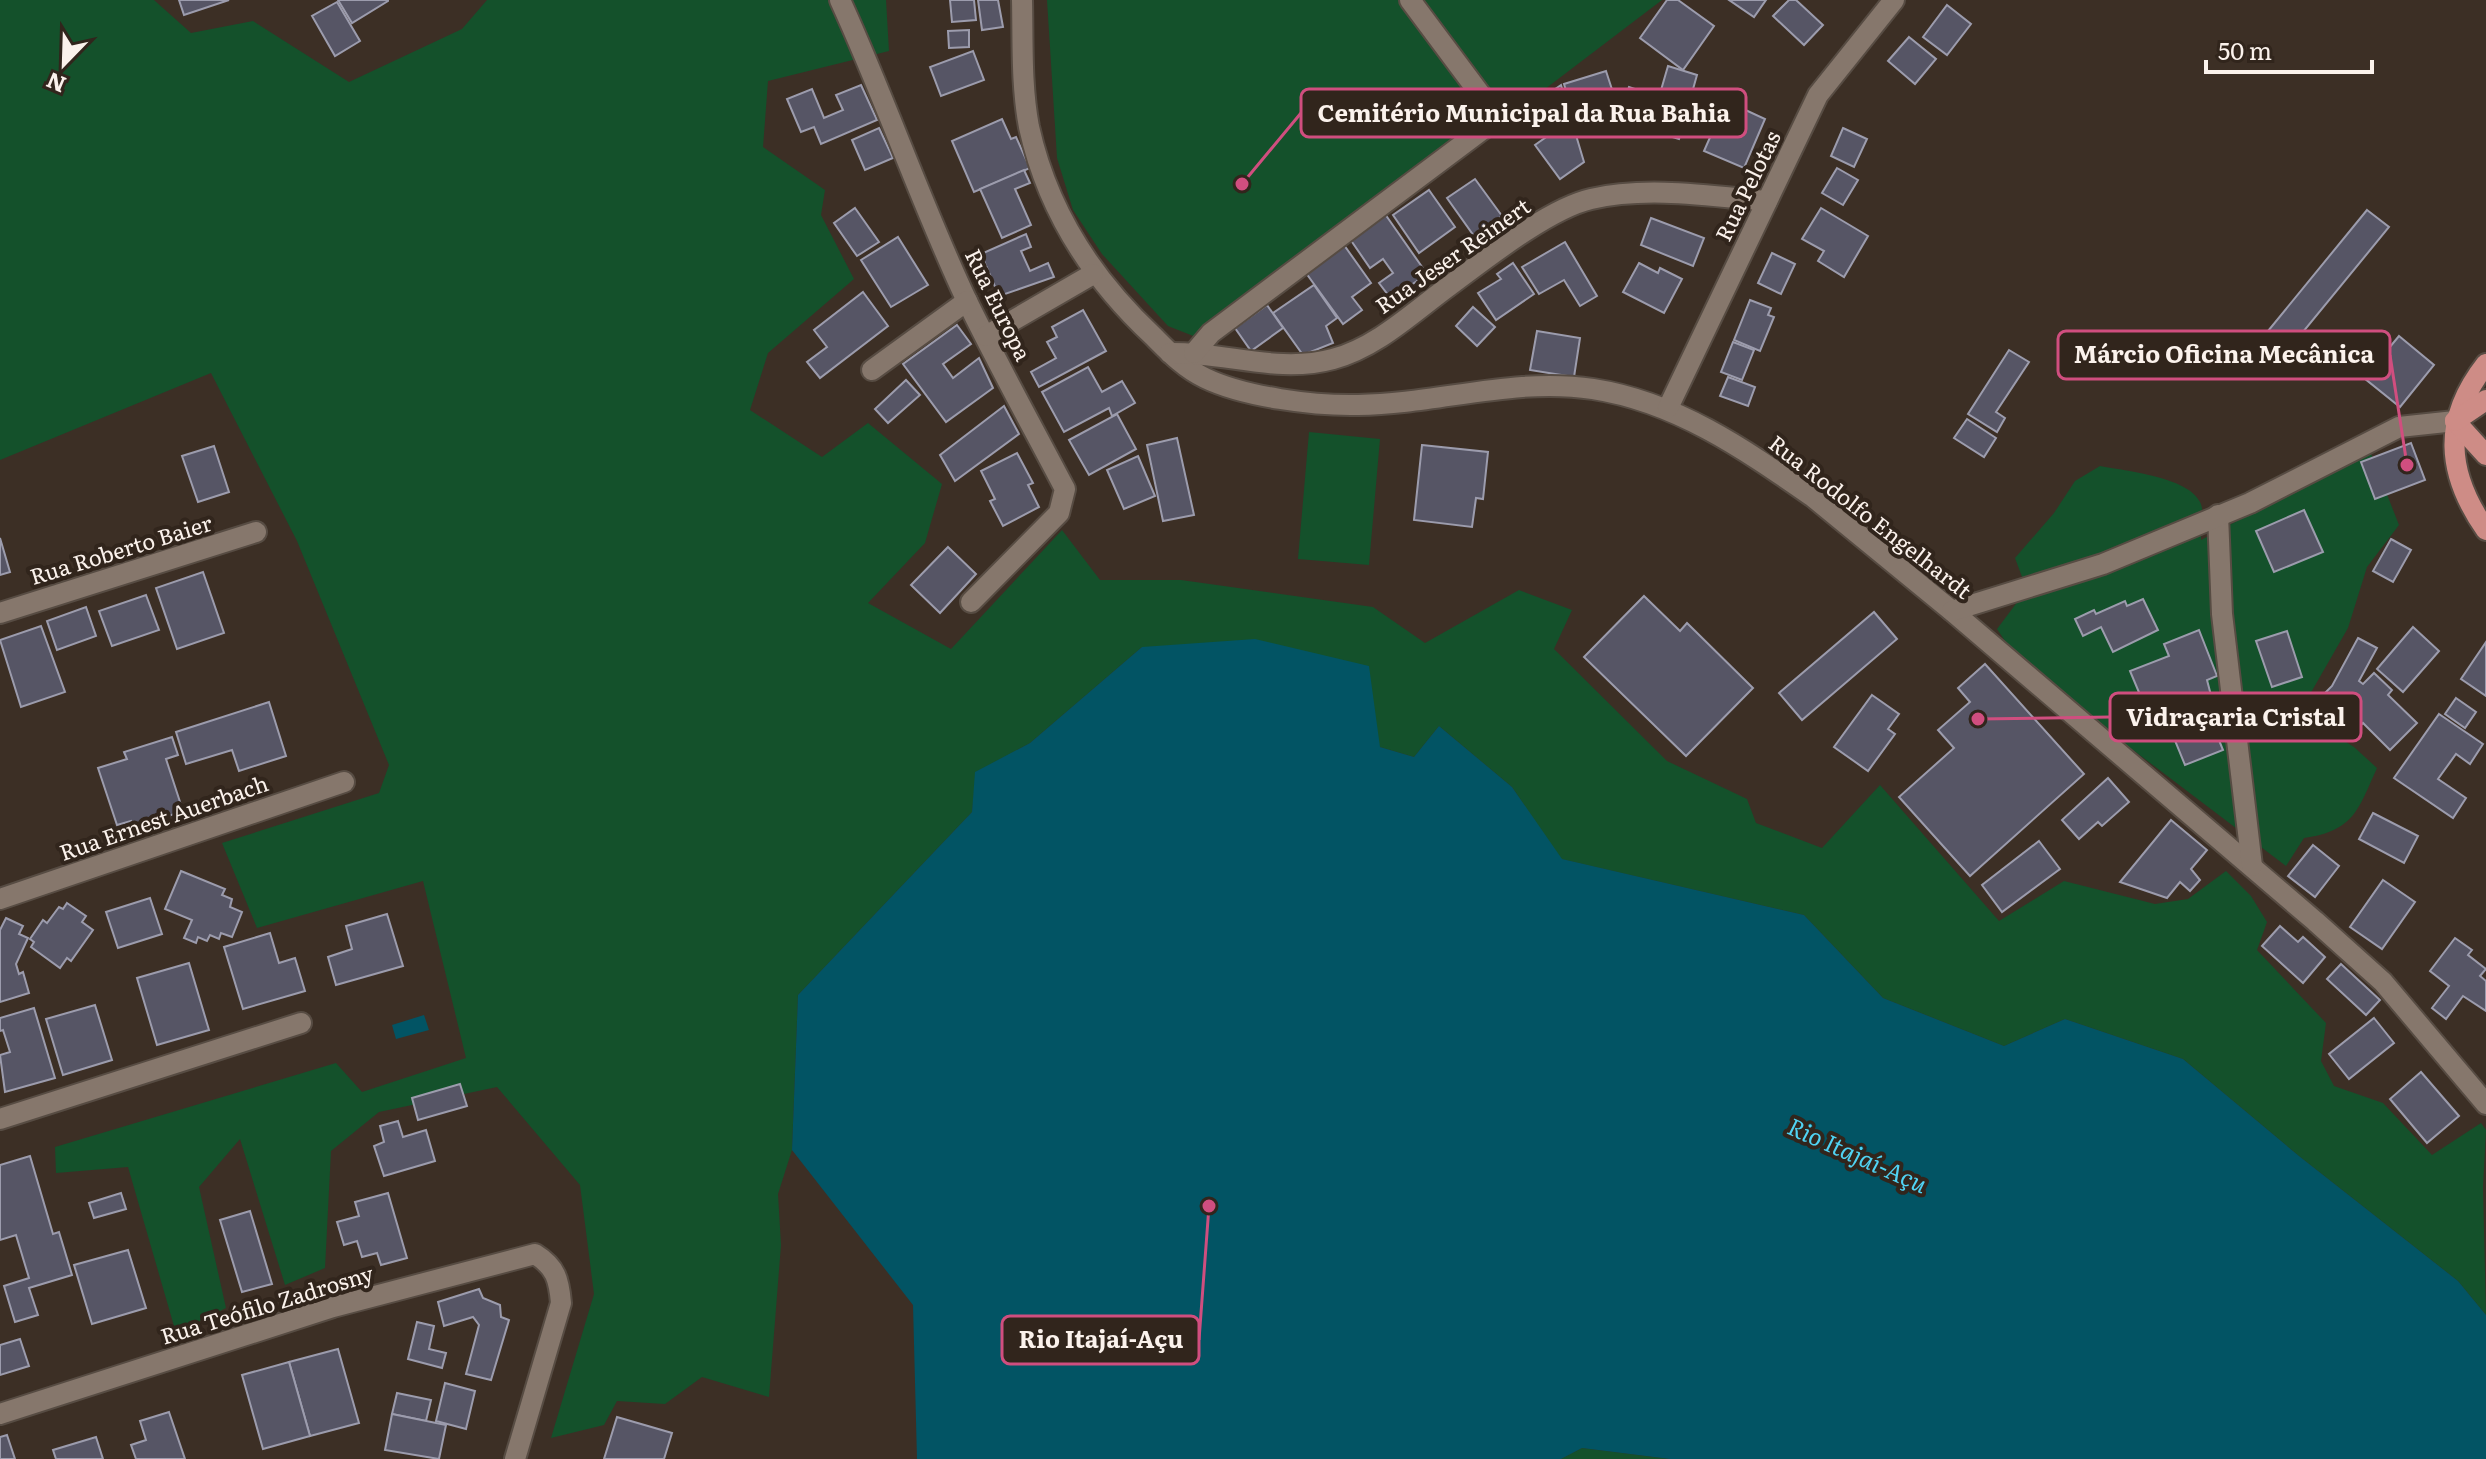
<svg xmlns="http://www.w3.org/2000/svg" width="2486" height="1459" font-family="Literata,serif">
<rect width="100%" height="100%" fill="#3c2f25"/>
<g fill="#14512b">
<polygon points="0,0 154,0 191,33 253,21 349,82 462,29 487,0 886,0 889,51 768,81 763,147 825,190 821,215 854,279 768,353 750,410 822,457 868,423 942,484 925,543 868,603 951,649 1062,530 1100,580 1181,580 1373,607 1425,643 1519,590 1572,610 1554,649 1667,761 1747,799 1756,823 1822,848 1880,785 1999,921 2064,881 2155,904 2188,899 2226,871 2251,896 2267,922 2257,950 2326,1023 2321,1061 2334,1086 2383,1103 2432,1155 2481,1123 2486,1130 2483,1187 2486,1315 2458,1281 2299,1156 2183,1059 2065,1019 2004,1046 1883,998 1804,915 1561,859 1512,787 1439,726 1414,757 1380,747 1142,647 1030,743 976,772 972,812 798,995 792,1150 778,1194 781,1245 769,1397 702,1377 665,1404 617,1401 604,1425 551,1438 594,1294 580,1185 497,1087 379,1112 331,1151 325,1268 285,1285 240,1139 199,1187 226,1308 176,1333 128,1167 56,1173 55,1147 336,1063 362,1092 466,1058 423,881 257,928 222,843 379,793 389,765 297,541 211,373 0,460"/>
<polygon points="1047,0 1662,0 1211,343 1168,326 1102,254 1073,210 1057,158"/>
<polygon points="1309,432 1380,439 1369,565 1298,559"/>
<path d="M 2370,451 L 2399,525 L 2367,567 L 2348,628 L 2309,696 L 2317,724 L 2354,747 L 2377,768 C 2358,810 2354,831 2304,838 L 2286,866 L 2075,706 L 2011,650 L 1997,629 L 2018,601 L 2028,593 L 2015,558 L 2054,513 L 2075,481 L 2100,466 C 2126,471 2188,477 2200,502 C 2205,511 2201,529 2201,540 Z"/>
<polygon points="1582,1448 1670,1459 1561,1459"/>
</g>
<g fill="#025464">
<polygon points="1255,639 1369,666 1380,747 1414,757 1439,726 1512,787 1562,859 1804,915 1883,998 2004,1046 2065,1019 2183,1059 2299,1156 2458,1281 2486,1315 2486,1459 1670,1459 1582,1448 1561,1459 917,1459 913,1305 792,1150 798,995 972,812 975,772 1030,743 1142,647"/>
<polygon points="424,1015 429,1030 396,1039 392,1025"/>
</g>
<g fill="#565565" stroke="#9c9cad" stroke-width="2">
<polygon points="179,0 229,0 184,15"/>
<polygon points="338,0 388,0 388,1 352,23"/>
<polygon points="950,0 974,0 976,20 952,22"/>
<polygon points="978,0 998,0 1003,27 982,30"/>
<polygon points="1667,0 1678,0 1714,26 1683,70 1640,38"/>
<polygon points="1729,0 1766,0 1754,17"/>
<polygon points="1789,0 1796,0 1823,25 1804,45 1773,16"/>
<polygon points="337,2 360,41 335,56 312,16"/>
<polygon points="1947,5 1971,24 1947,55 1923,37"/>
<polygon points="969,30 969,47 949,48 948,31"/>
<polygon points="1909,37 1936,59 1915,84 1888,61"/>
<polygon points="973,51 984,80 941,96 930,67"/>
<polygon points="1668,66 1697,75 1679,139 1619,121 1629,87 1659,97"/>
<polygon points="1606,71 1620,114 1577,127 1564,84"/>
<polygon points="861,85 877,120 821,144 814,127 801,132 787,99 812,89 824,118 843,110 836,95"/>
<polygon points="1561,85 1584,162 1560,179 1535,145 1559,128 1542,98"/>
<polygon points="1726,101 1765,119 1744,168 1704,151"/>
<polygon points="1002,119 1011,139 1016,137 1030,168 974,192 952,141"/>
<polygon points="879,128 893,158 865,170 852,140"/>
<polygon points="1843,128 1867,139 1854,167 1831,156"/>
<polygon points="1837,168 1858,180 1843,205 1822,193"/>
<polygon points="1024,170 1030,183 1015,189 1031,225 1002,238 980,189"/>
<polygon points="1475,179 1502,216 1474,236 1447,198"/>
<polygon points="1429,190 1455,227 1419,253 1393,215"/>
<polygon points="855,208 879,242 857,256 834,223"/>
<polygon points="1821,208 1868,236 1844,277 1818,261 1824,251 1802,239"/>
<polygon points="2367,210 2389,227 2271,371 2250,353"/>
<polygon points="1385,214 1427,274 1404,290 1407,295 1395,304 1379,283 1393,273 1383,259 1370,268 1350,239"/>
<polygon points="1651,218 1704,238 1693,266 1641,245"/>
<polygon points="1026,234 1031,247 1021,251 1030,271 1048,263 1054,277 999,296 981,254"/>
<polygon points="898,237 928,285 891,307 861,260"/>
<polygon points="1565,242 1597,296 1580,306 1564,280 1539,294 1522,267"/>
<polygon points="1344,245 1371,283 1352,297 1362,310 1343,324 1306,273"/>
<polygon points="1772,253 1795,264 1781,294 1758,283"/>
<polygon points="1513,263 1534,294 1496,320 1478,293 1501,279 1497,274"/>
<polygon points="1639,263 1658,273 1660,268 1682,279 1664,313 1623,292"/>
<polygon points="1314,285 1337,318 1326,326 1333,343 1303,355 1273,313"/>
<polygon points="863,292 888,326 820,378 807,362 827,347 814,330"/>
<polygon points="1750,300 1771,308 1768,315 1774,317 1760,351 1734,340"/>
<polygon points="1267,305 1283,328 1251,351 1235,328"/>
<polygon points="1473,307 1495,327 1477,346 1456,326"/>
<polygon points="1083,310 1106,351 1039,387 1031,372 1056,358 1047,342 1057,337 1052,327"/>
<polygon points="957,325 971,344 943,364 953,378 979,358 993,388 946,422 903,364"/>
<polygon points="1537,331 1580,338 1574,377 1530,370"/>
<polygon points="2399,336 2434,365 2400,407 2364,378"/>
<polygon points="1733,342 1754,350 1742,380 1721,372"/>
<polygon points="2009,350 2029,362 1996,412 2005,418 1997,432 1968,414"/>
<polygon points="1088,367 1102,392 1122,381 1135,403 1112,416 1109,408 1064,432 1042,392"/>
<polygon points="1728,377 1755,387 1748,406 1720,396"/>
<polygon points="906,380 920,395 888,423 875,409"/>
<polygon points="1004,406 1019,434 955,481 940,455"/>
<polygon points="1117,414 1136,449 1089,475 1069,440"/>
<polygon points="1967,419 1996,438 1984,457 1954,438"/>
<polygon points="1177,438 1194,515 1163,521 1147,445"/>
<polygon points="2411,443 2425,480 2375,499 2361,462"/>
<polygon points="1422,445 1488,452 1483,499 1476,498 1472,527 1414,520"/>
<polygon points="214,446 229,492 198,502 182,456"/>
<polygon points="1017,453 1033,483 1028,485 1039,507 1003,526 990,501 995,499 981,471"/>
<polygon points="1138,456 1155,496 1124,509 1107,470"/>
<polygon points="2304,510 2323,552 2274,572 2256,531"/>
<polygon points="0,538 10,572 0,575"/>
<polygon points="2391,539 2411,550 2393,582 2373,571"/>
<polygon points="948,547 976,574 940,613 911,585"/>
<polygon points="203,572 224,633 177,649 156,588"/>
<polygon points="146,595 159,630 112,646 99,611"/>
<polygon points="1644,596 1680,631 1687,623 1753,688 1686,756 1584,657"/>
<polygon points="2143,599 2158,630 2113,652 2101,627 2083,636 2075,619 2094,610 2096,614 2125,601 2127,606"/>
<polygon points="86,607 96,636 57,650 47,621"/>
<polygon points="1874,612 1897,639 1802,720 1779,693"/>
<polygon points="41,626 65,692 21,707 0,640"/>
<polygon points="2413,627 2439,651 2403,692 2377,669"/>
<polygon points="2199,630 2217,676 2207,680 2219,726 2214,728 2223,750 2185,765 2165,716 2151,721 2130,671 2169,656 2164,644"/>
<polygon points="2287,631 2302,677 2272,687 2256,641"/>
<polygon points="2358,638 2377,648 2359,681 2363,684 2374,673 2392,690 2388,695 2417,723 2390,750 2363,723 2352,734 2318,700 2332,686"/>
<polygon points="2486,642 2486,696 2461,679"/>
<polygon points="1985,664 2084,774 1970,876 1899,797 1954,748 1938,730 1970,702 1958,688"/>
<polygon points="1872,695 1899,714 1888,729 1895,734 1868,771 1834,747"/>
<polygon points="2456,698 2476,712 2465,728 2445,714"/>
<polygon points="269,702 286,756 239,771 232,750 186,764 176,732"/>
<polygon points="2439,714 2483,744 2470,764 2456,754 2438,779 2466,798 2453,818 2394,778"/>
<polygon points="172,737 178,755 166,759 183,811 165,817 167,822 135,832 131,821 117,825 98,768 127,759 124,752"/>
<polygon points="2108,778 2129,802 2102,826 2098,822 2079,839 2062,820"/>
<polygon points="2373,813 2418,836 2404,863 2359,839"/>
<polygon points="2171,820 2207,850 2191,869 2200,880 2190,891 2180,882 2167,898 2120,882"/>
<polygon points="2039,841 2060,869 2002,912 1982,885"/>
<polygon points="2313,845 2339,866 2315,897 2288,876"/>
<polygon points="181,871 225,889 222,895 232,899 230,907 242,912 232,937 221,933 219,939 210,935 207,941 198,937 196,943 184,938 192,920 165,909"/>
<polygon points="2383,880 2415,902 2382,949 2350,927"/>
<polygon points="150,898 162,934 118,948 106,912"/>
<polygon points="67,903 86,916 82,922 93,930 71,961 67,958 60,968 31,947 34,942 30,939 43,920 47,923 59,907 63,909"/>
<polygon points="387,914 403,966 336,985 328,957 352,949 346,926"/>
<polygon points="6,918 23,926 19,934 28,938 16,964 19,974 23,972 29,993 0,1002 0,930"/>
<polygon points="2280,926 2298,942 2303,937 2325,957 2303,983 2262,946"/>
<polygon points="270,933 279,963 295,958 305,991 243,1009 224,947"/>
<polygon points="2455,938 2472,950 2468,955 2486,969 2480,976 2486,981 2486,1011 2463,996 2446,1019 2432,1008 2449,986 2430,971"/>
<polygon points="189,963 209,1030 157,1045 137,978"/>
<polygon points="2341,964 2380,1000 2366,1015 2327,979"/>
<polygon points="95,1005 112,1060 63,1075 46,1019"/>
<polygon points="34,1008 55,1078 5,1092 0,1055 10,1052 3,1030 0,1031 0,1018"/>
<polygon points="2374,1018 2394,1043 2349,1079 2329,1054"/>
<polygon points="2421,1072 2459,1116 2427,1143 2390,1099"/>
<polygon points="460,1084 467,1106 418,1120 412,1098"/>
<polygon points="398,1121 403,1137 426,1130 435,1161 384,1176 374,1146 384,1142 380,1126"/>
<polygon points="30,1156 53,1234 59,1232 72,1275 29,1288 38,1315 15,1322 4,1286 29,1278 16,1235 0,1240 0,1165"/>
<polygon points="121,1193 126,1209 94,1218 89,1203"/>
<polygon points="388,1193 407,1258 381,1265 377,1253 362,1257 357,1241 344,1245 337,1222 359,1216 355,1202"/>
<polygon points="250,1211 272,1284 242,1292 220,1220"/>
<polygon points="128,1250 146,1308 92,1324 74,1265"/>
<polygon points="479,1289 483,1298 500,1305 501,1317 509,1320 491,1380 466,1374 479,1325 473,1317 444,1326 438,1302"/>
<polygon points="417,1322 434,1326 429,1349 446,1353 442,1368 408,1359"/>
<polygon points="20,1339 29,1366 0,1375 0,1345"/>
<polygon points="338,1349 359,1423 310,1436 289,1362"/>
<polygon points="289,1362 310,1436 263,1449 242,1375"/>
<polygon points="445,1383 475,1391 466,1429 436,1421"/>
<polygon points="397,1393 431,1400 426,1421 392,1414"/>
<polygon points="169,1412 185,1459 136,1459 131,1445 146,1440 140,1421"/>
<polygon points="392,1414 446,1425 439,1459 385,1450"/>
<polygon points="617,1417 672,1433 664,1459 604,1459"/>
<polygon points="7,1435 15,1459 0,1459 0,1437"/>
<polygon points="96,1437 103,1459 56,1459 53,1450"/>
</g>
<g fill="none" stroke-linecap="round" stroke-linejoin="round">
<defs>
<g id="street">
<path d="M 840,0 C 885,98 920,201 966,299 C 997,363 1032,426 1065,489 L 1059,513 L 971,602"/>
<path d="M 1022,0 C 1023,42 1021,85 1029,127 C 1047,209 1092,279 1153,336 C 1169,352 1184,368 1205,378 C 1244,397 1315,406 1358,405 C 1438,404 1513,377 1593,389 C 1677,402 1744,449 1813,497 L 1952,611 L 2315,921 L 2383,982 L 2486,1104"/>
<polyline points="986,336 1093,274"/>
<path d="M 1170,353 C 1226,352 1278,374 1333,359 C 1374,348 1408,317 1441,292 C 1479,264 1547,209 1591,199 C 1646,186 1711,196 1767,201"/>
<polyline points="1194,353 1211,333 1498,118 1410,0"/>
<polyline points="872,370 967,301"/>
<polyline points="1668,408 1818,95 1894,0"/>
<polyline points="2218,515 2222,614 2252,866"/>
<polyline points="1952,611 2103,564 2250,503 2399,427 2455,421"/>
<polyline points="0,613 256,532"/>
<polyline points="0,899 344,782"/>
<polyline points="0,1119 301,1023"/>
<path d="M 0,1414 L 333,1307 L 535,1254 C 556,1267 559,1280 561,1303 L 515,1459"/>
</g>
<g id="primary">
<path d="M 2486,364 C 2442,420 2446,473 2486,530"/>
<polyline points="2455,421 2486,455"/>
<polyline points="2455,421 2486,400"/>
</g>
</defs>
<use href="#street" stroke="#574c43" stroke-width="24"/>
<use href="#primary" stroke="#574c43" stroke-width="24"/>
<use href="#street" stroke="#86776c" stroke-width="20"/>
<use href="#primary" stroke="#ce8c86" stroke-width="20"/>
</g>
<g text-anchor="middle" stroke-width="8" stroke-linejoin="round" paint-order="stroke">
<g font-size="22" fill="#fbf2ec" stroke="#31251c">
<text transform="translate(1748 186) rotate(-64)" y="8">Rua Pelotas</text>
<text transform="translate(1453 256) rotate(-35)" y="8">Rua Jeser Reinert</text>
<text transform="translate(998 305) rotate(64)" y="8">Rua Europa</text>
<text transform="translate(1870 517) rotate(38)" y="8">Rua Rodolfo Engelhardt</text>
<text transform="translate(121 550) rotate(-17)" y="8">Rua Roberto Baier</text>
<text transform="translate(164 818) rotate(-19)" y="8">Rua Ernest Auerbach</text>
<text transform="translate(267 1305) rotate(-17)" y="8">Rua Teófilo Zadrosny</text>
</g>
<g font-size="24" font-style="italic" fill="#50d3f3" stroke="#31251c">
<text transform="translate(1857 1156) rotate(24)" y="8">Rio Itajaí-Açu</text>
</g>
</g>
<path fill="none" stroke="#d04e7f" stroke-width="3" d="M1242 184L1301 113M2407 465L2390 355M1978 719L2110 717M1209 1206L1199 1340"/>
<g fill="#d04e7f" stroke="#31251c" stroke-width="3">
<circle cx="1242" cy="184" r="8"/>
<circle cx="2407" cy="465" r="8"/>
<circle cx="1978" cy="719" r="8"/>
<circle cx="1209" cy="1206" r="8"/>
</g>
<g fill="#31251c" stroke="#d04e7f" stroke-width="3">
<rect x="1301" y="89" width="445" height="48" rx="8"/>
<rect x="2058" y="331" width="332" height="48" rx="8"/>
<rect x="2110" y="693" width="251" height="48" rx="8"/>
<rect x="1002" y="1316" width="197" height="48" rx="8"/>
</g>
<g font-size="24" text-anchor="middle" font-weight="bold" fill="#fbf2ec">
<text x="1524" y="122">Cemitério Municipal da Rua Bahia</text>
<text x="2224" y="363">Márcio Oficina Mecânica</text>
<text x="2236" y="726">Vidraçaria Cristal</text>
<text x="1101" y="1348">Rio Itajaí-Açu</text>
</g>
<g transform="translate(64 64) rotate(203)" stroke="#31251c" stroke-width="6" paint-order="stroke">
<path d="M0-6L14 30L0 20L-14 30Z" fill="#fbf2ec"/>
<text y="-12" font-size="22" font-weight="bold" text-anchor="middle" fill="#fbf2ec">N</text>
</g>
<path d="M2206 60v12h166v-12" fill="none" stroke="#fbf2ec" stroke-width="4"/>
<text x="2218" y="60" font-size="24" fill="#fbf2ec" stroke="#31251c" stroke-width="6" paint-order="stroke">50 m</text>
</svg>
